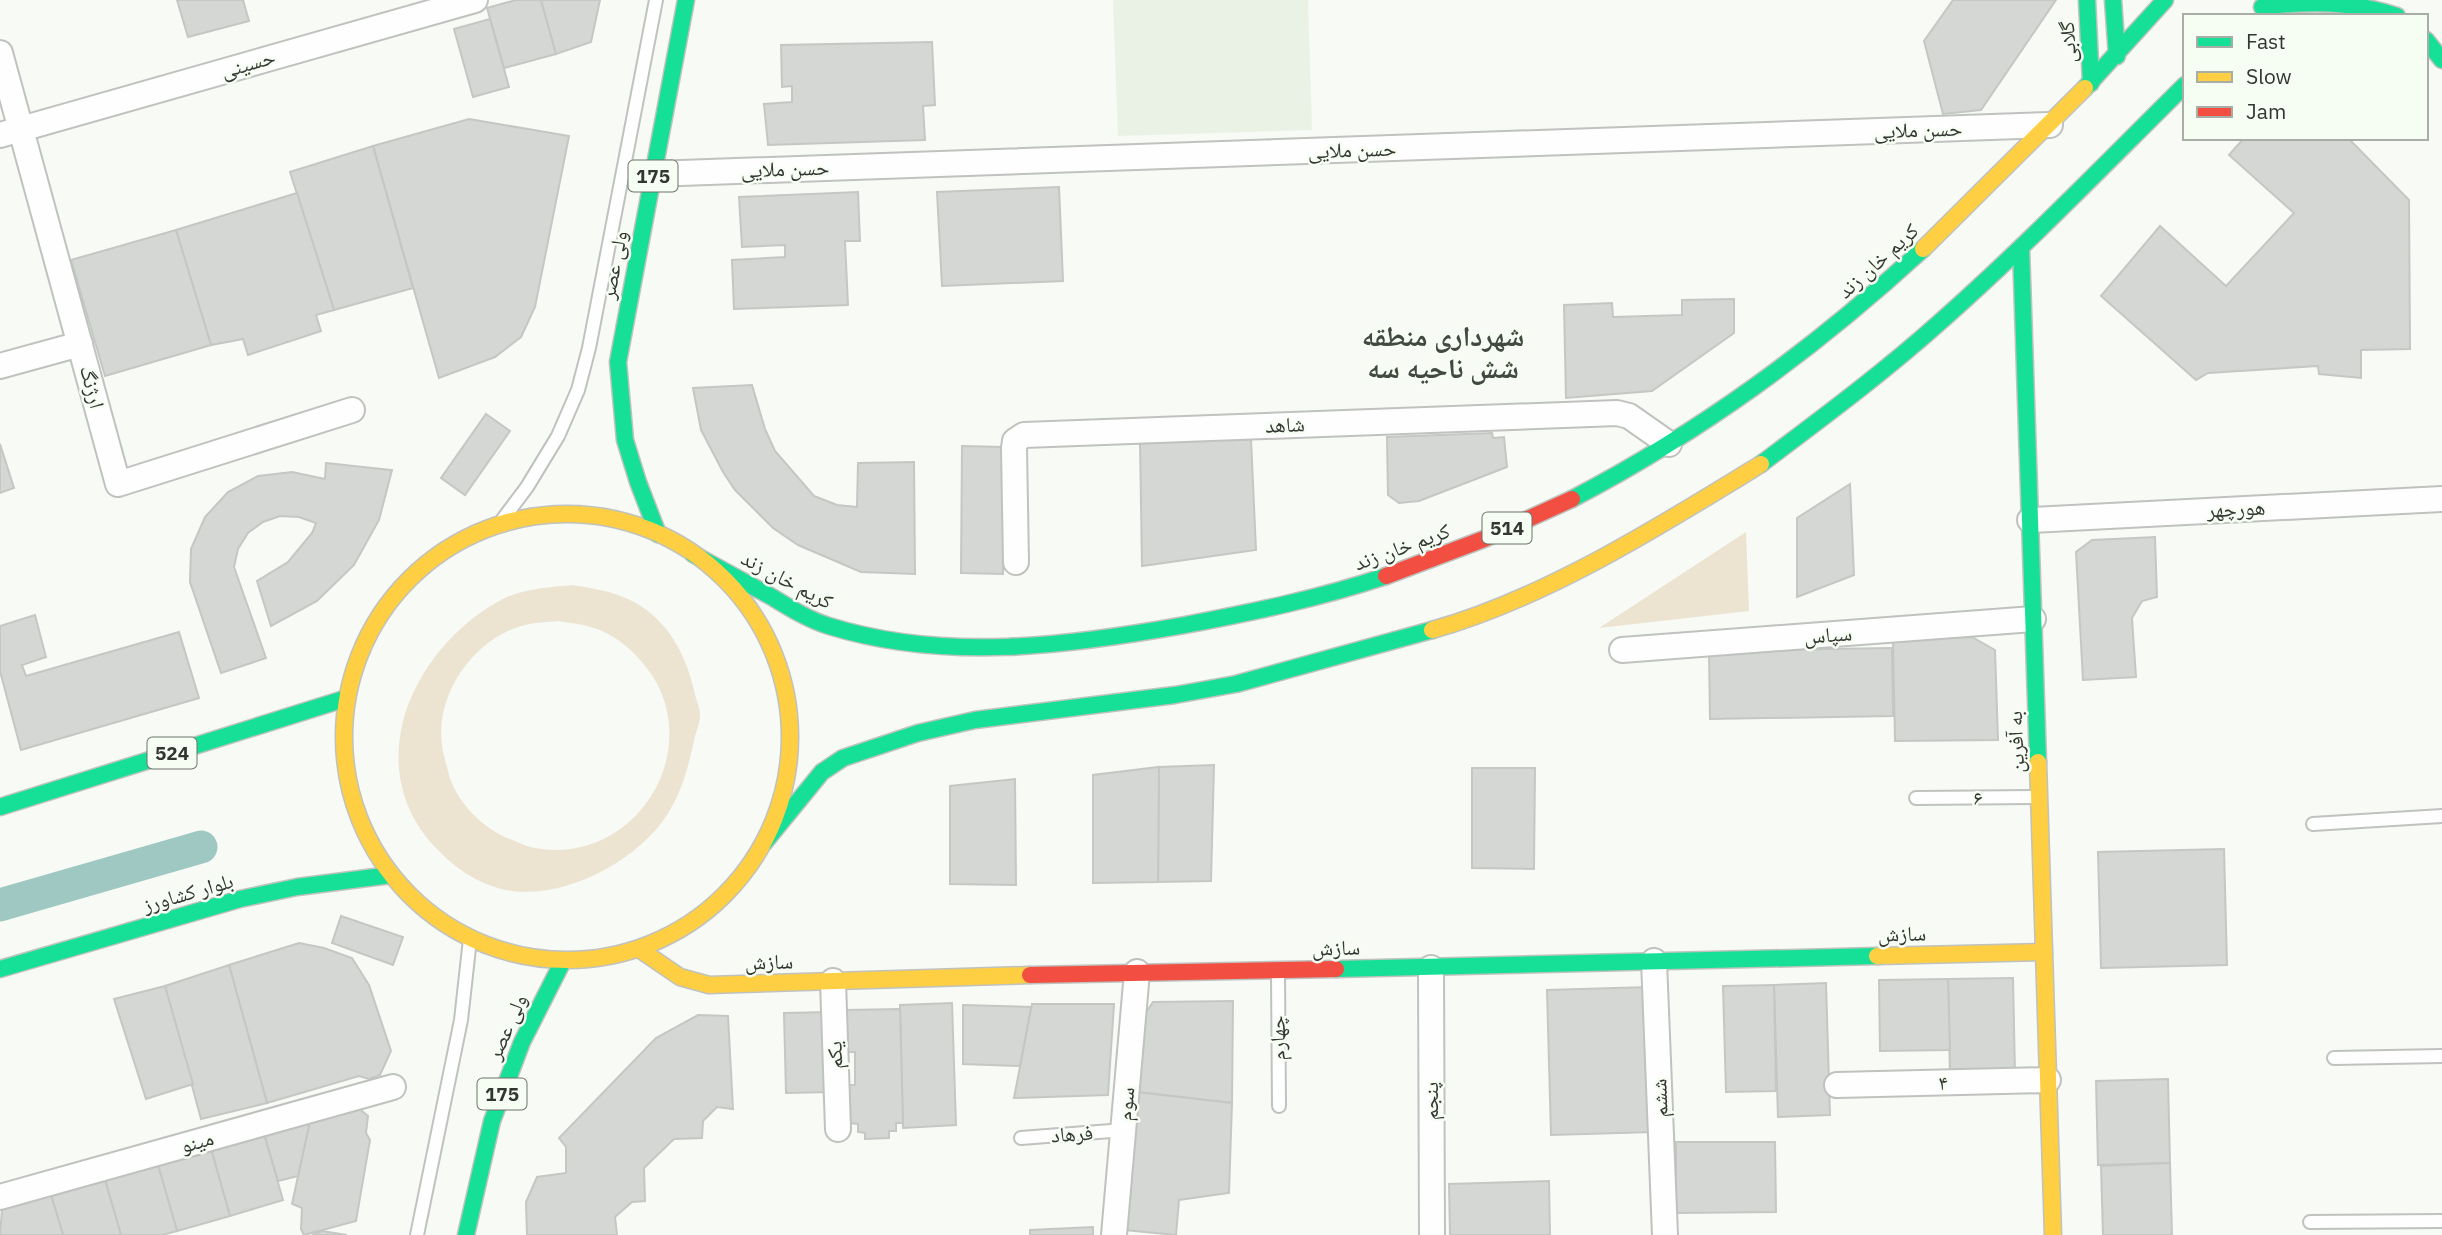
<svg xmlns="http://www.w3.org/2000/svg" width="2442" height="1235" font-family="'IBM Plex Sans','Noto Naskh Arabic',sans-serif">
<rect width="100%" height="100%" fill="#f7faf5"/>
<polygon fill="#eaf2e6" points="1113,0 1308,0 1312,130 1118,136"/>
<g fill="#ece3d1" fill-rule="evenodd">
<polygon points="1746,532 1749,611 1599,628"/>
<path d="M 572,585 C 592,588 610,591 628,599 C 667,617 687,655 695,695 C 697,701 700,709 700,715 C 700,722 697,730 695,736 C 689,764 683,790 667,815 C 637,861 567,898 512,891 C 484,887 458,871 439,851 C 403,816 391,769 403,721 C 417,669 457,622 505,598 C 524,589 551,587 572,585 ZM 558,621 C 570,623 583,624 594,628 C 613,634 629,647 641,661 C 712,740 640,867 535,848 C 527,847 518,842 510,839 C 483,829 454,800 448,771 C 446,763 443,754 442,745 C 435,695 473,640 521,626 C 532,623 546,622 558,621 Z"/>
</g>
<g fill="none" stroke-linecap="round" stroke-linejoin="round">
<polyline stroke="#a0c8c3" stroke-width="33" points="0,905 201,847"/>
</g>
<g fill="#d4d7d4" stroke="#c4c7c4" stroke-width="2">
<polygon points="177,0 243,0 249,21 188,37"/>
<polygon points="516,0 541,0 556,54 504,68 487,8"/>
<polygon points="541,0 600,0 591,42 556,54"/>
<polygon points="1953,0 2056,0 1981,110 1943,114 1924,41"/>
<polygon points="490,19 509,87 473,97 454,29"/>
<polygon points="932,42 935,105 923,106 925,140 768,145 764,104 792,102 792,86 782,87 781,45"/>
<polygon points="469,119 569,136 535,307 521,337 495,357 439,378 373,146"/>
<polygon points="2244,138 2348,138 2409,200 2410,349 2361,350 2361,378 2319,374 2318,366 2208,373 2196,380 2101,296 2160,226 2226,286 2294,213 2229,155"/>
<polygon points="373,146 413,288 334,310 290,172"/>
<polygon points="1059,187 1063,281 942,286 937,192"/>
<polygon points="858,192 860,241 845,241 848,305 734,309 732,260 785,257 785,245 742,247 739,197"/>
<polygon points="297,193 334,310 316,315 321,331 248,355 243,339 211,345 176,230"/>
<polygon points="176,230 211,345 105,376 71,260"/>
<polygon points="1734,299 1734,333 1652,391 1566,398 1564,305 1612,303 1613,317 1682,315 1682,300"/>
<polygon points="752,385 765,429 775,451 814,496 837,505 857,507 858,463 914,462 915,574 861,572 798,545 773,528 735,490 723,472 701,430 693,388"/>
<polygon points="486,414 510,431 465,495 441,478"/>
<polygon points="1492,433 1493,438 1504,437 1507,467 1419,501 1399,503 1388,495 1387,437"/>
<polygon points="1251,439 1256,550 1142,566 1140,442"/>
<polygon points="0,444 14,488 0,493"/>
<polygon points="962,446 1004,447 1003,574 961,573"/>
<polygon points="326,463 392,470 379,520 354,565 317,601 271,626 257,581 288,562 312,533 316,523 299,517 280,516 263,522 248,533 238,549 234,567 266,658 221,673 190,582 191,549 205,517 228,492 258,476 292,472 325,479"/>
<polygon points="1850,484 1854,575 1797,597 1797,518"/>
<polygon points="2155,537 2157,597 2142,601 2132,618 2136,677 2083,680 2076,552 2092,540"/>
<polygon points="35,615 46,657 22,665 26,676 179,632 199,698 21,750 0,671 0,626"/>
<polygon points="1972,637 1995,650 1998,740 1895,741 1893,639"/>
<polygon points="1892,648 1893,716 1710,719 1709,651"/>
<polygon points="1214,765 1211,881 1158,882 1159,767"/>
<polygon points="1159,767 1158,882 1093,883 1093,775"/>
<polygon points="1472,768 1535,768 1534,869 1472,868"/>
<polygon points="1015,779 1016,885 950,884 950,786"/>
<polygon points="2224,849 2227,965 2101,968 2098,852"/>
<polygon points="341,916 403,937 393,965 332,943"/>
<polygon points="299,943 324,948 352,958 369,985 391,1051 380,1075 369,1079 359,1076 267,1103 229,965"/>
<polygon points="229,965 267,1103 201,1119 165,986"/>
<polygon points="2013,978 2015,1075 1950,1076 1948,979"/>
<polygon points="1948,979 1950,1050 1880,1051 1879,980"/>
<polygon points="1826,983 1830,1115 1778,1117 1774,985"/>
<polygon points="1774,985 1776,1091 1726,1092 1723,986"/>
<polygon points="165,986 193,1084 146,1099 114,999"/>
<polygon points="1649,987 1653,1132 1551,1135 1547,990"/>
<polygon points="1233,1001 1232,1103 1136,1092 1139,1023 1153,1002"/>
<polygon points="952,1003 956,1125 903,1128 900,1005"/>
<polygon points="1032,1004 1114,1004 1108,1095 1014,1098"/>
<polygon points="963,1005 1031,1007 1020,1066 963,1064"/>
<polygon points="900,1009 903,1123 896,1123 896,1131 889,1131 889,1138 865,1139 865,1133 858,1132 858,1124 850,1123 849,1085 855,1085 855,1052 847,1052 845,1010"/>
<polygon points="831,1012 832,1092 786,1093 784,1013"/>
<polygon points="698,1015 728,1016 733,1109 717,1107 703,1121 702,1138 674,1139 644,1168 645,1201 632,1202 615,1217 617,1235 527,1235 526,1202 537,1177 566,1173 566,1147 559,1138 656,1038"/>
<polygon points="2168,1079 2170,1163 2098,1165 2096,1081"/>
<polygon points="1136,1092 1232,1103 1229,1193 1179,1200 1176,1235 1125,1230"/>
<polygon points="357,1107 368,1116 366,1133 370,1140 356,1221 304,1235 301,1229 302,1208 292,1204 310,1121"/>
<polygon points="310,1121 298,1176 278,1181 264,1134"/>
<polygon points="264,1134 283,1200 230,1216 211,1149"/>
<polygon points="1676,1142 1775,1142 1776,1212 1676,1213"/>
<polygon points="211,1149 230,1216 177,1231 158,1165"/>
<polygon points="2170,1163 2172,1235 2103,1235 2101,1166"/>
<polygon points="158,1165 177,1231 162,1235 121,1235 105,1180"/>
<polygon points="105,1180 121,1235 63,1235 51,1195"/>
<polygon points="1549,1181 1550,1235 1450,1235 1449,1184"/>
<polygon points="51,1195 63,1235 0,1235 2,1209"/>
<polygon points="1093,1227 1093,1235 1030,1235 1030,1230"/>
<polygon points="322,1231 347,1235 312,1235"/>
</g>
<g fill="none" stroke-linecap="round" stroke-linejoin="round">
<defs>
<g id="lane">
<polyline points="503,519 527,487 558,436 578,390 589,348 656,0"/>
<polyline points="1916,798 2035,797"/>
<polyline points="2313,824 2442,816"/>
<polyline points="1278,974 1279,1106"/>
<polyline points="2334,1058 2442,1056"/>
<polyline points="1021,1138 1124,1130"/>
<polyline points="2310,1222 2442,1221"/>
<polyline points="417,1235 461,1020 470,939"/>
</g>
<g id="street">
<polyline points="0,53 118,484 352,410"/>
<polyline points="0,135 475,0"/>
<polyline points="653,174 2050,125"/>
<polyline points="0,366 80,344"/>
<polyline points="2030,520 2442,499"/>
<polyline points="1016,562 1014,448 1015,441 1024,435 1617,413 1629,416 1669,444"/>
<polyline points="1622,650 2033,619"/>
<polyline points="1654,961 1665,1235"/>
<polyline points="1431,968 1432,1235"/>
<polyline points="833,981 838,1129"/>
<polyline points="1837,1085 2048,1080"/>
<polyline points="0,1197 393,1087"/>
<polyline points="1114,1235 1137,972"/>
</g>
<g id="fast">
<polyline points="2087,0 2091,83"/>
<polyline points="2113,0 2117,56"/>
<path d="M 2262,7 C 2308,1 2352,1 2397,16"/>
<polyline points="2426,40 2442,60"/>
<polyline points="2085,88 2165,0"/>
<polyline points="2021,248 2038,762"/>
<path d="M 1761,464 C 1822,418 1883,373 1940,322 C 2025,247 2104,165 2185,85"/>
<path d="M 1572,499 C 1702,431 1814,349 1923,249"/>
<polyline points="658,534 638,482 625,440 618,362 686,0"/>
<path d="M 693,554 C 719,568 746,583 772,597 C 790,608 809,620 829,626 C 945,662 1068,646 1185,625 C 1253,612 1321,598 1386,576"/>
<polyline points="0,807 344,699"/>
<polyline points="764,843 822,772 843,758 918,733 975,720 1175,695 1236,684 1432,630"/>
<polyline points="0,969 240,899 297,887 391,875"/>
<polyline points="1336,969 1877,956"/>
<polyline points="466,1235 492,1121 522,1042 563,961"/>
</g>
<g id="slow">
<polyline points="1923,249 2085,88"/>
<circle cx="567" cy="737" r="223"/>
<path d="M 1432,630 C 1544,599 1662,525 1761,464"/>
<polyline points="2038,762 2053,1235"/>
<polyline points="639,949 680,977 709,985 1030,975"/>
<polyline points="1877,956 2044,952"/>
</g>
<g id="jam">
<polyline points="1386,576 1484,539 1572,499"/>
<polyline points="1030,975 1336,969"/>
</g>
</defs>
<use href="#lane" stroke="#bfc2be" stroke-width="16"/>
<use href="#street" stroke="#bfc2be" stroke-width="28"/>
<use href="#fast" stroke="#bfc2be" stroke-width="19"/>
<use href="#slow" stroke="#bfc2be" stroke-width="19"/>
<use href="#jam" stroke="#bfc2be" stroke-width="19"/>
<use href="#lane" stroke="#fefefe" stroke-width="12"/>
<use href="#street" stroke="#fefefe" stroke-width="24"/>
<use href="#fast" stroke="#16e098" stroke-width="16"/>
<use href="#slow" stroke="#ffcf43" stroke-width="16"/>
<use href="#jam" stroke="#f24e42" stroke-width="16"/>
</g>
<g text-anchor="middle" stroke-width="5" stroke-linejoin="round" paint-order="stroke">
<g fill="#f6fdf2" stroke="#6e726c" stroke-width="2">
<rect x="628.5" y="160.5" width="49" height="31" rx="5"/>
<rect x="1482.5" y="512.5" width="49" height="31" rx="5"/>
<rect x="147.5" y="737.5" width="49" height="31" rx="5"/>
<rect x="477.5" y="1078.5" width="49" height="31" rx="5"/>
</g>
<g font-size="19" font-weight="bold" fill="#343632">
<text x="653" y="183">175</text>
<text x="1507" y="535">514</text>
<text x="172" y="760">524</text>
<text x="502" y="1101">175</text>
</g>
<g font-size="21" fill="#343632" stroke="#f6fdf2">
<text transform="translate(2068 42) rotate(-93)" y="7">گلابی</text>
<text transform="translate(248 64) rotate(-16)" y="7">حسینی</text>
<text transform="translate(1918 130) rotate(-2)" y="7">حسن ملایی</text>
<text transform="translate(1352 150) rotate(-2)" y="7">حسن ملایی</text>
<text transform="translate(785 169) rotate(-2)" y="7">حسن ملایی</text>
<text transform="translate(1878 261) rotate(-42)" y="7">کریم خان زند</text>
<text transform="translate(614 265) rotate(-79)" y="7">ولی عصر</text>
<text transform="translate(92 387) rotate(75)" y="7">ارژنگ</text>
<text transform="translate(1285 425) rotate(-2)" y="7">شاهد</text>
<text transform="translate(2236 509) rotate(-3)" y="7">هورچهر</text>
<text transform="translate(1402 547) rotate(-20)" y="7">کریم خان زند</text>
<text transform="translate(787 580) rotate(28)" y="7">کریم خان زند</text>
<text transform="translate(1828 635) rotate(-4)" y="7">سپاس</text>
<text transform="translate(2016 742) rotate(-92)" y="7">به آفرین</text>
<text x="1978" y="805">۶</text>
<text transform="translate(188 893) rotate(-16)" y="7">بلوار کشاورز</text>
<text transform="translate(1902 934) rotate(-1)" y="7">سازش</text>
<text transform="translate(1336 948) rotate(-1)" y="7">سازش</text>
<text transform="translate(769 962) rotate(-1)" y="7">سازش</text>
<text transform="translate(507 1027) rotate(-66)" y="7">ولی عصر</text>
<text transform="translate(1278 1038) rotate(-91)" y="7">چهارم</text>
<text transform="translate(835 1055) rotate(-92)" y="7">یکم</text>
<text transform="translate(1943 1083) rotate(-1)" y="7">۴</text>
<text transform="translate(1660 1098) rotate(-92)" y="7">ششم</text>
<text transform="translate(1431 1101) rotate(-90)" y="7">پنجم</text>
<text transform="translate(1126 1104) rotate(-85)" y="7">سوم</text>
<text transform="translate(1072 1134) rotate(-4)" y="7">فرهاد</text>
<text transform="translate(197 1142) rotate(-16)" y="7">مینو</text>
</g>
<g font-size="28" font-weight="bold" fill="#434840" stroke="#f6fdf2">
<text x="1443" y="346">شهرداری منطقه<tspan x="1443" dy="32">شش ناحیه سه</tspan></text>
</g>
</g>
<rect x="2183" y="14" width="245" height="126" fill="#f6fdf2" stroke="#a8ada5" stroke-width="2"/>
<rect x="2197" y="37" width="35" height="10" fill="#16e098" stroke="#a8ada5" stroke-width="2"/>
<text x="2246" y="49" font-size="21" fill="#343632">Fast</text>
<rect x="2197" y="72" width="35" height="10" fill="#ffcf43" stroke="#a8ada5" stroke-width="2"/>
<text x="2246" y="84" font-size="21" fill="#343632">Slow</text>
<rect x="2197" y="107" width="35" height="10" fill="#f24e42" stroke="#a8ada5" stroke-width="2"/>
<text x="2246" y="119" font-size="21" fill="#343632">Jam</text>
</svg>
